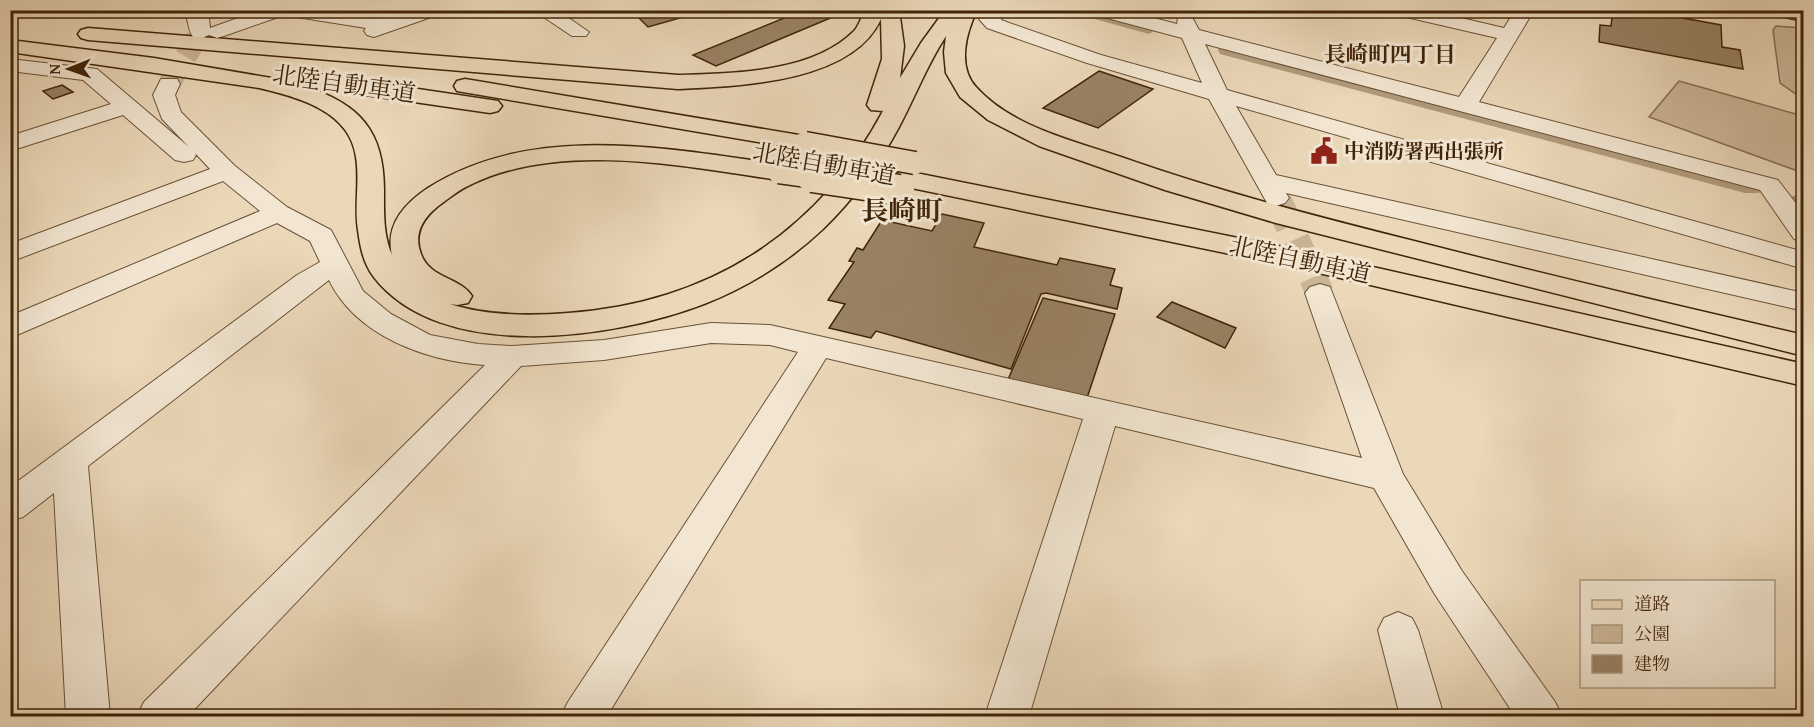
<svg xmlns="http://www.w3.org/2000/svg" width="1814" height="727" font-family="'Gentium Book Plus','Noto Serif JP',serif">
<rect width="100%" height="100%" fill="#ebd8b9"/>
<filter id="stains"><feTurbulence type="fractalNoise" baseFrequency=".00333" numOctaves="4"/><feColorMatrix values="0 0 0 0 .2 0 0 0 0 .09 0 0 0 0 .02 0 0 0 .5 -.17"/></filter>
<radialGradient id="worn" r=".72"><stop offset=".6" stop-color="#630" stop-opacity="0"/><stop offset="1" stop-color="#630" stop-opacity=".3"/></radialGradient>
<g fill="#ceb99b" stroke="#876e52" stroke-width="1.5">
<polygon points="1776,26 1803,28 1803,99 1780,83 1773,30"/>
<polygon points="1679,81 1803,116 1803,173 1649,117"/>
</g>
<g fill="none" stroke-linecap="round" stroke-linejoin="round">
<g fill="#b19b7d" fill-rule="evenodd">
<polygon points="1071,10 1098,10 1155,26 1157,29 1149,34 1073,13"/>
<polygon points="1226,45 1759,185 1762,189 1759,193 1745,193 1220,54 1218,50 1220,46"/>
<polygon points="1797,195 1804,196 1804,208 1790,205 1787,201 1790,197"/>
</g>
</g>
<g fill="#998264" stroke="#402408" stroke-width="1.5">
<polygon points="631,10 671,10 680,18 648,27"/>
<polygon points="804,10 847,11 716,66 693,55"/>
<polygon points="1613,10 1639,10 1721,25 1722,47 1740,50 1743,69 1599,42 1600,25 1611,26"/>
<polygon points="1099,71 1153,89 1098,128 1043,108"/>
<polygon points="62,85 73,92 53,99 43,91"/>
<polygon points="942,214 984,223 974,247 1057,265 1060,258 1115,269 1110,285 1122,288 1117,309 1046,293 1041,294 1011,369 876,331 871,338 829,328 845,304 828,300 854,262 849,261 857,248 863,250 882,220 932,231"/>
<polygon points="1043,298 1115,314 1086,401 1007,382"/>
<polygon points="1172,302 1236,328 1225,348 1157,317"/>
</g>
<g fill="none" stroke-linecap="round" stroke-linejoin="round">
<polyline stroke="#c9b496" stroke-width="22" stroke-dasharray="22 10" stroke-linecap="butt" points="169,84 200,33"/>
<polyline stroke="#c9b496" stroke-width="28" stroke-dasharray="28 14" stroke-linecap="butt" points="1278,201 1320,293"/>
<defs>
<g id="minor">
<path d="M 183,10 L 203,10 L 209,18 L 210,28 L 260,10 L 321,10 L 392,18 L 413,10 L 442,10 L 440,14 L 374,37 L 367,35 L 364,31 L 366,28 L 284,15 L 224,36 L 217,38 L 209,35 L 200,39 L 193,37 C 187,29 190,21 183,10 Z"/>
<polygon points="533,10 557,10 589,32 586,36 572,36"/>
<polygon points="984,10 1003,10 1001,20 1101,55 1202,83 1182,38 1092,14 1090,10 1123,10 1177,24 1178,17 1192,17 1199,30 1459,97 1497,38 1393,14 1391,10 1427,10 1504,28 1515,10 1534,10 1479,102 1778,180 1804,214 1804,241 1794,239 1760,190 1205,44 1227,90 1804,252 1804,269 1236,106 1276,175 1804,293 1804,311 1286,193 1289,198 1285,203 1276,206 1267,203 1209,99 1087,63 987,28 979,19"/>
<path d="M 10,59 L 97,69 L 189,147 L 162,119 L 153,95 L 161,79 L 177,79 L 180,84 L 175,95 L 181,112 L 235,166 L 287,207 L 331,230 L 363,291 L 391,314 L 430,335 L 478,344 L 512,346 L 604,340 L 711,323 L 770,325 L 1362,458 L 1305,293 L 1310,287 L 1320,284 L 1330,287 L 1403,474 L 1462,571 L 1555,702 L 1562,716 L 1515,716 L 1434,593 L 1374,488 L 1115,426 L 1029,716 L 985,716 L 1083,419 L 826,358 L 607,716 L 561,716 L 568,702 L 798,352 L 770,345 L 711,343 L 604,360 L 521,366 L 188,716 L 137,716 L 144,702 L 485,365 C 426,361 356,336 329,280 L 88,466 L 110,716 L 66,716 L 54,493 L 23,517 L 10,521 L 10,487 L 297,275 L 320,262 L 310,241 L 277,223 L 10,338 L 10,316 L 260,211 L 223,181 L 10,262 L 10,244 L 210,169 L 195,153 L 196,155 L 193,160 L 184,162 L 175,160 L 123,115 L 10,151 L 10,136 L 111,104 L 83,80 L 10,71 Z"/>
<polygon points="1398,612 1412,618 1418,630 1444,716 1400,716 1378,630 1384,618"/>
</g>
<polygon id="major" points="1768,10 1804,10 1804,21 1771,14"/>
<g id="highway">
<path d="M 865,10 L 899,10 L 904,46 L 900,78 L 921,43 L 945,10 L 977,10 C 966,33 957,66 976,87 C 1012,127 1072,140 1121,157 C 1217,191 1315,216 1414,241 C 1543,274 1673,305 1804,335 L 1804,356 L 1276,223 L 1165,190 L 1039,146 L 988,120 L 960,97 L 946,73 L 944,52 L 946,36 C 927,65 915,97 899,127 C 880,163 853,200 823,229 C 789,261 748,287 704,304 C 613,339 440,364 373,276 C 363,262 360,246 358,230 C 354,206 360,181 356,157 C 350,111 298,97 259,88 L 10,52 L 10,40 L 154,58 L 283,80 L 281,77 L 284,72 L 292,70 L 498,101 L 502,106 L 498,111 L 490,113 L 304,86 C 360,104 384,131 384,190 C 384,212 383,235 392,255 C 385,225 404,204 428,188 C 532,122 664,148 779,164 L 788,166 L 792,172 L 788,178 L 779,180 C 684,166 562,141 472,184 C 462,188 453,195 445,201 C 426,214 412,231 421,254 C 430,279 460,277 472,296 L 468,303 L 457,305 L 450,304 C 487,316 529,316 568,313 C 707,303 817,235 883,111 L 871,110 L 867,105 L 882,59 L 881,19 C 852,83 739,86 678,89 L 88,40 L 81,38 L 78,34 L 81,30 L 88,28 L 678,75 C 734,73 812,73 854,31 C 859,26 861,17 865,10 Z"/>
<polygon points="465,79 805,136 814,138 817,143 814,148 805,150 457,91 454,86 457,81"/>
<polygon points="906,171 1293,249 1804,364 1804,386 1293,267 897,185 893,179 897,173"/>
</g>
</defs>
<use href="#minor" stroke="#6b5134" stroke-width="2"/>
<use href="#major" stroke="#402408" stroke-width="3"/>
<use href="#highway" stroke="#402408" stroke-width="3"/>
<use href="#minor" fill="#f2e6d2" fill-rule="evenodd"/>
<use href="#major" fill="#ebd8b9" fill-rule="evenodd"/>
<use href="#highway" fill="#ebd8b9" fill-rule="evenodd"/>
<defs>
<g id="highway-bridge-far1">
<polyline points="805,143 915,163"/>
<polyline points="779,172 822,178"/>
</g>
<polyline id="highway-bridge" points="812,177 899,190"/>
</defs>
<use href="#highway-bridge-far1" stroke="#402408" stroke-width="25" stroke-linecap="butt"/>
<use href="#highway-bridge" stroke="#402408" stroke-width="33" stroke-linecap="butt"/>
<use href="#highway-bridge-far1" stroke="#ebd8b9" stroke-width="22"/>
<use href="#highway-bridge" stroke="#ebd8b9" stroke-width="30"/>
</g>
<defs>
<symbol id="civic-bare" viewBox="-9 -9 18 18"><path d="M-.6-6.5H3V-4.5H.6V-3L4-1V1h2V6H-6V1h2V-1L-.6-3ZM-1.2 2.5V6h2.4V2.5Z" fill="#8f2418" stroke="#f2e6d2" stroke-width="2.5" paint-order="stroke"/></symbol>
</defs>
<g fill-rule="evenodd">
<use href="#civic-bare" x="1305" y="132" width="38" height="38"/>
</g>
<g text-anchor="middle" stroke-width="6" stroke-linejoin="round" paint-order="stroke">
<g font-size="20" font-weight="bold" fill="#402408" stroke="#f2e6d2" text-anchor="start">
<text x="1344" y="158">中消防署西出張所</text>
</g>
<g font-size="22" font-weight="bold" fill="#402408" stroke="#f2e6d2">
<text x="1390" y="62">長崎町四丁目</text>
</g>
<g font-size="24" fill="#402408" stroke="#f2e6d2">
<text transform="translate(344 84) rotate(8)" y="8">北陸自動車道</text>
<text transform="translate(824 164) rotate(10)" y="8">北陸自動車道</text>
<text transform="translate(1300 260) rotate(12)" y="8">北陸自動車道</text>
</g>
<g font-size="27" font-weight="bold" fill="#402408" stroke="#f2e6d2">
<text x="902" y="220">長崎町</text>
</g>
</g>
<rect width="1814" height="727" fill="none" stroke="#ebd8b9" stroke-width="36"/>
<rect x="12" y="12" width="1790" height="703" fill="none" stroke="#402408" stroke-width="3"/>
<rect x="18" y="18" width="1778" height="691" fill="none" stroke="#402408" stroke-width="1.5"/>
<rect x="1580" y="580" width="195" height="108" fill="#f2e6d2" stroke="#ab9881" stroke-width="1.5"/>
<rect x="1592" y="600" width="30" height="9" fill="#ebd8b9" stroke="#ab9881" stroke-width="1.5"/>
<text x="1634" y="610" font-size="18" fill="#402408">道路</text>
<rect x="1592" y="625" width="30" height="18" fill="#ceb99b" stroke="#ab9881" stroke-width="1.5"/>
<text x="1634" y="640" font-size="18" fill="#402408">公園</text>
<rect x="1592" y="655" width="30" height="18" fill="#998264" stroke="#ab9881" stroke-width="1.5"/>
<text x="1634" y="670" font-size="18" fill="#402408">建物</text>
<g transform="translate(69 69) rotate(269)" stroke="#f2e6d2" stroke-width="4.5" paint-order="stroke">
<path d="M0-4.5L10 22L0 15L-10 22Z" fill="#402408"/>
<text y="-9" font-size="16" font-weight="bold" text-anchor="middle" fill="#402408">N</text>
</g>
<rect width="100%" height="100%" filter="url(#stains)"/>
<rect width="100%" height="100%" fill="url(#worn)"/>
</svg>
